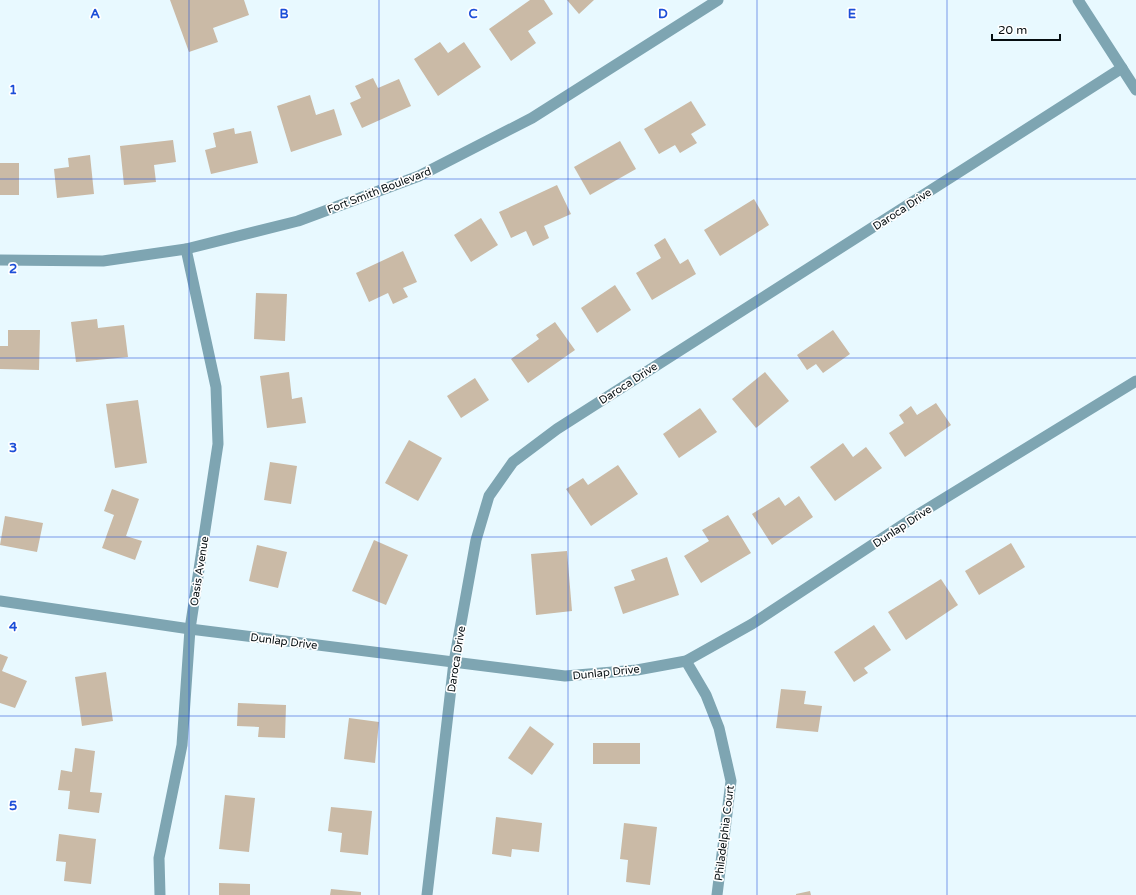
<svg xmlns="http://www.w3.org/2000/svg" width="1136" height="895" font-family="'Varela Round',sans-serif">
<rect width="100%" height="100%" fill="#e8f9ff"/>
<g fill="#cabaa6">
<polygon points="170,0 244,0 249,15 213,28 218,42 189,52"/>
<polygon points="530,0 544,0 553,14 528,31 536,43 511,61 489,29"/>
<polygon points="567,0 594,0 579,14"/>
<polygon points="440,42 448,53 464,42 481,67 438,96 414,59"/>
<polygon points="373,78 378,88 399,79 411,106 362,128 350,103 361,98 355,86"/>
<polygon points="310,95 316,115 334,109 342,135 291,152 277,106"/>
<polygon points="691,101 706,125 691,134 697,143 680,153 675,145 659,154 644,129"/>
<polygon points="234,128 235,134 251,131 258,163 211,174 205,150 216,147 213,133"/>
<polygon points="173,140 176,162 154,165 156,182 124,185 120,146"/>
<polygon points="620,141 636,169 590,195 574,167"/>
<polygon points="90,155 94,194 57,198 54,169 69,167 68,158"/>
<rect x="0" y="163" width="19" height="32"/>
<polygon points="557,185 571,214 544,226 549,238 533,246 526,231 511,238 499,212"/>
<polygon points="754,199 769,225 720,256 704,230"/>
<polygon points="481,218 498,245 471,262 454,235"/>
<polygon points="665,238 680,264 688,259 696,274 652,300 636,273 661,258 654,245"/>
<polygon points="403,251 417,282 403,288 408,297 393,304 388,293 369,302 356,273"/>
<polygon points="615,285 631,310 597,333 581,308"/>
<polygon points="256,293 287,294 285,341 254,339"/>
<polygon points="97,319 98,328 124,325 128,357 76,362 71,322"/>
<polygon points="555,322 575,350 528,383 511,359 539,339 536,335"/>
<polygon points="8,330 40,330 39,370 0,369 0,346 8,346"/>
<polygon points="833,330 850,354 823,373 816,364 807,370 797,355"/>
<polygon points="289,372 292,399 302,397 306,423 267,428 260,376"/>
<polygon points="765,372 789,401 756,428 732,399"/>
<polygon points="475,378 489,400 461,418 447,396"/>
<polygon points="138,400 147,463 115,468 106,404"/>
<polygon points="936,403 951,425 905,457 889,433 904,423 899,415 911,406 917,415"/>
<polygon points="700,408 717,432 679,458 663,434"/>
<polygon points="409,440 442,458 418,501 385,483"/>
<polygon points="843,443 853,457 866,447 882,468 835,501 810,467"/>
<polygon points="270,462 297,466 291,504 264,500"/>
<polygon points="618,465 638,494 591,526 566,489 583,478 588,485"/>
<polygon points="112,489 139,499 126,536 142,541 135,560 102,548 114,515 104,511"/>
<polygon points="799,496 813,517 772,545 752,514 779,497 785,506"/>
<polygon points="728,515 751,553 701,583 684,556 709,541 702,530"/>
<polygon points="5,516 43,523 37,552 0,545"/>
<polygon points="374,540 408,555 386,605 352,591"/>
<polygon points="1011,543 1025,567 979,595 965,571"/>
<polygon points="257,545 287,552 278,588 249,581"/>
<polygon points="567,551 572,611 536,615 531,554"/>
<polygon points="667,557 679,595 623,614 614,587 635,580 631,570"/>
<polygon points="941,579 958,605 906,640 888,612"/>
<polygon points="874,625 891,650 864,668 868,673 854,682 834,652"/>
<polygon points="0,654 8,657 2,671 27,681 15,708 0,703"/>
<polygon points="106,672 113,721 82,726 75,677"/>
<polygon points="781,689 806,691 804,704 822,706 818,732 776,728"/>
<polygon points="238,703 286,705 285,738 258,737 259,727 237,726"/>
<polygon points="349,718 379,722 375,763 344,759"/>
<polygon points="530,726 554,744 532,775 508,758"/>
<rect x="593" y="743" width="47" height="21"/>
<polygon points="75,748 95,751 90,792 102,793 99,813 68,809 70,791 58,790 61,770 72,772"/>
<polygon points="225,795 255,798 249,852 219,849"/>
<polygon points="331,807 372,811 368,855 340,852 342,833 328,831"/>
<polygon points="496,817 542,823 539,852 512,849 511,857 492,854"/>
<polygon points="624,823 657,827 650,885 626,882 628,860 620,859"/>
<polygon points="59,834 96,839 91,884 64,881 66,862 56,861"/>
<polygon points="219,883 250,884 250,895 219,895"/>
<polygon points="331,889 361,892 361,895 330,895"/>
<polygon points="810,891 811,895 796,895 796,894"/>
</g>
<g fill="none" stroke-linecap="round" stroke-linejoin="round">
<g stroke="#7ea5b2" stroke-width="11">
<polyline points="1078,0 1136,90"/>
<polyline points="0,601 190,629 565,676 637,670 686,661 752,624 919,514 1136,381"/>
<polyline points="686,661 706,695 719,728 731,781 717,895"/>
<polyline points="160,895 159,858 182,745 190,629 218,444 216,387 186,249"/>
<polyline points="427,895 454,662 476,540 489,496 513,462 557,429 1122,68"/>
</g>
<polyline stroke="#7ea5b2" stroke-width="11" points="0,260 103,261 186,249 298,221 419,176 532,118 718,0"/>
</g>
<path fill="none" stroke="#1d4ed8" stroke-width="1" stroke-opacity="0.55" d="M 189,0 L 189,895M 379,0 L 379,895M 568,0 L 568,895M 757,0 L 757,895M 947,0 L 947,895M 0,179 L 1136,179M 0,358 L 1136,358M 0,537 L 1136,537M 0,716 L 1136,716"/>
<g text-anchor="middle" stroke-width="3.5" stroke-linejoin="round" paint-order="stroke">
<g font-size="11" fill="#050d10" stroke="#fff">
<text transform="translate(379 190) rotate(-21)" y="4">Fort Smith Boulevard</text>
<text transform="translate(902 209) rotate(-33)" y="4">Daroca Drive</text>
<text transform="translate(628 383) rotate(-33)" y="4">Daroca Drive</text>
<text transform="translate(902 526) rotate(-33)" y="4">Dunlap Drive</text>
<text transform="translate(199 571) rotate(-81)" y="4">Oasis Avenue</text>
<text transform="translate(284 641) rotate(7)" y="4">Dunlap Drive</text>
<text transform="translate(456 659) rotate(-81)" y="4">Daroca Drive</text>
<text transform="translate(606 672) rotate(-6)" y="4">Dunlap Drive</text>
<text transform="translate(724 833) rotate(-83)" y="4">Philadelphia Court</text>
</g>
</g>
<g font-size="13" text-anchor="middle" font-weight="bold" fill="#1d4ed8" stroke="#fff" stroke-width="3.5" stroke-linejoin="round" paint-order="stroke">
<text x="95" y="18">A</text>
<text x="284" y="18">B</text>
<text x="473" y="18">C</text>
<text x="663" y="18">D</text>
<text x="852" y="18">E</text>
<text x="13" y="94">1</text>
<text x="13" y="273">2</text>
<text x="13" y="452">3</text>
<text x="13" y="631">4</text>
<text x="13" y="810">5</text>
</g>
<path d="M992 34v6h68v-6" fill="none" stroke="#050d10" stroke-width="2"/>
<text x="998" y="34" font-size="12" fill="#050d10" stroke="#ffffff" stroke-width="3" paint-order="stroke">20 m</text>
</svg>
